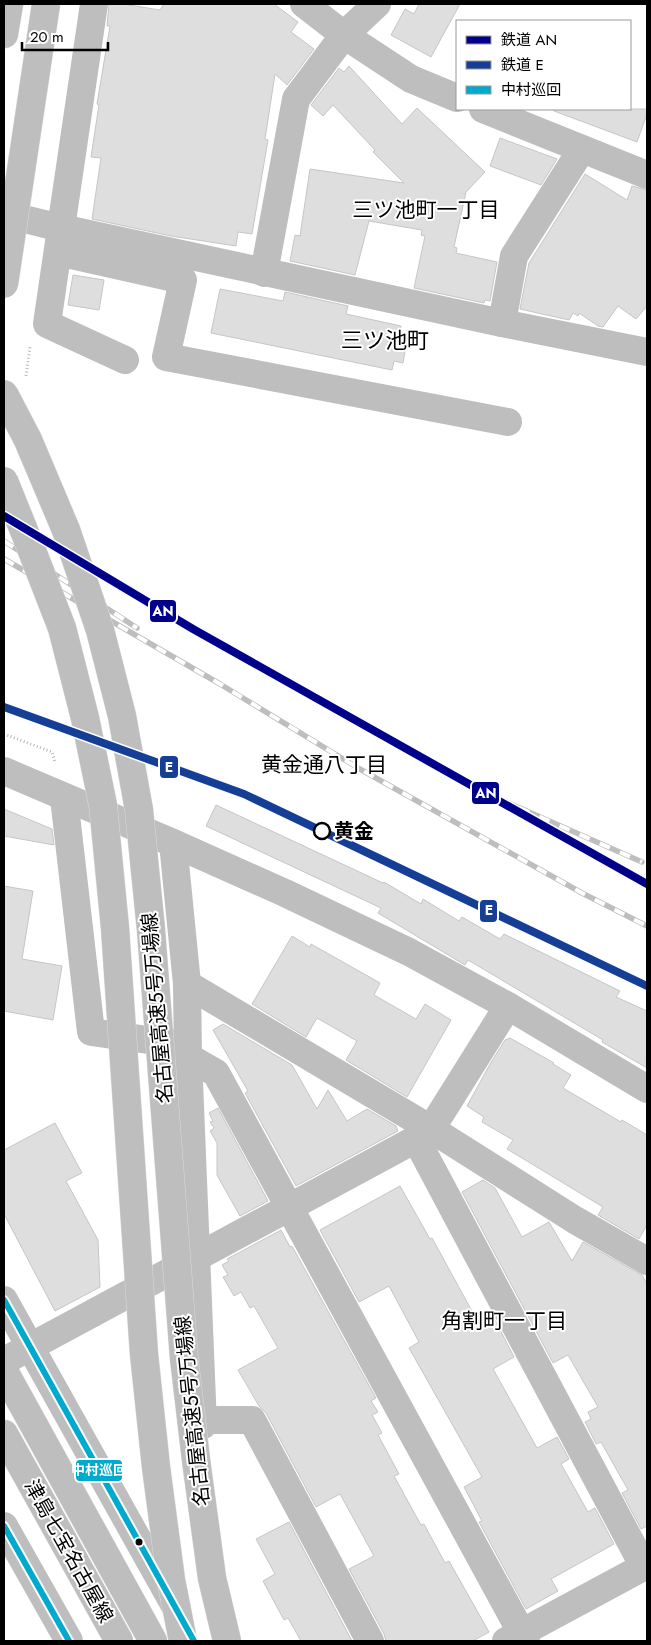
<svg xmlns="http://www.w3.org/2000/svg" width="651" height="1645" font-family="Jost,'Noto Sans JP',sans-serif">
<rect width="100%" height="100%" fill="#fff"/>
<g fill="#dedede" stroke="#c6c6c6">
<polygon points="109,4 123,4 160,10 164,4 274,4 298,22 291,32 314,49 287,85 275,74 265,139 268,140 252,234 238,232 236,246 171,236 92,219 101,158 91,157 99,105 97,104 110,26 107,26"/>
<polygon points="419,4 460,4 431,57 391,35 405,9 414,14"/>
<polygon points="349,66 402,124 417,108 485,172 466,192 454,247 457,248 456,253 497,262 490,301 485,300 484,303 414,288 425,236 421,235 422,230 369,221 355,275 290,261 295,235 300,236 310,169 404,183 373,152 375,150 333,105 323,116 311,105 339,68 344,72"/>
<polygon points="554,109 647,109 647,114 637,142 554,111"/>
<polygon points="500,138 557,159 541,185 490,166"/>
<polygon points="585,174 627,200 632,186 647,190 647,306 636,319 618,306 603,327 598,326 579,313 578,316 573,313 569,320 520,309 529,263"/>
<polygon points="73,275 104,280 99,310 68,305"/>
<polygon points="220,289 283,301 285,292 348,306 346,314 401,326 399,338 407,340 403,363 394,361 392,370 211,333"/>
<polygon points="216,805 383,883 384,882 421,904 423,899 459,921 462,917 500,939 504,934 620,991 616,997 647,1011 647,1068 602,1042 603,1040 468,960 465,965 378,913 381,908 206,826"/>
<polygon points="4,809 52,829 54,845 4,836"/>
<polygon points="4,886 33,891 22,959 62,966 53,1020 4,1011"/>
<polygon points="292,936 310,947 311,944 380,983 374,995 416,1019 425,1004 451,1020 407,1097 346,1060 357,1041 317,1018 306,1037 252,1004"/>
<polygon points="223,1024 292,1065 317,1109 328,1090 347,1121 367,1109 396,1126 398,1131 296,1186 245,1093 248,1091 213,1030"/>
<polygon points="510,1038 554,1063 553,1064 571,1075 563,1088 621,1122 622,1120 647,1135 647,1225 639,1239 598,1215 603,1207 507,1149 513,1140 482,1122 484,1117 467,1106 490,1064 505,1040"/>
<polygon points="218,1108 268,1201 240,1216 217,1175 217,1143 210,1131 214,1128 210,1122 213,1121 209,1113"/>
<polygon points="55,1123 82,1173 66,1181 98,1240 100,1287 55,1311 4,1214 4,1150"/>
<polygon points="483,1180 495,1188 522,1237 549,1222 572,1261 583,1242 642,1275 647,1284 647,1526 641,1529 622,1493 628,1490 601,1442 596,1444 585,1422 591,1419 588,1412 598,1407 568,1355 553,1363 462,1192"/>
<polygon points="400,1186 430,1239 432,1238 479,1324 493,1316 514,1357 493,1369 537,1448 557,1437 569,1459 561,1464 588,1512 595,1508 614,1544 551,1579 558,1591 526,1609 479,1522 482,1521 464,1487 482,1477 409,1348 419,1342 389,1286 359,1302 320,1230"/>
<polygon points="281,1230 290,1247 292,1246 376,1398 371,1401 378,1412 372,1415 382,1433 378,1435 399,1474 394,1476 421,1525 424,1524 445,1563 449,1561 489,1632 473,1641 386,1641 384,1634 349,1569 374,1556 340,1494 316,1507 266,1413 259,1406 238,1370 278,1348 254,1306 250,1308 241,1292 234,1296 223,1277 228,1275 222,1265 229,1261 227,1259"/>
<polygon points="289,1522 352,1641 301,1641 288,1618 284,1620 263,1581 275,1574 256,1539"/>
</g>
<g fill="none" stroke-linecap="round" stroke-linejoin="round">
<defs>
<g id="major">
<polyline points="4,34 9,4"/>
<polyline points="4,1371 153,1641"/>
<polyline points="4,1434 119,1641"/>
</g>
</defs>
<use href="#major" stroke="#dbdbdb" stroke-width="29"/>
<g stroke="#b9b9b9" stroke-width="3" stroke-dasharray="1 2.5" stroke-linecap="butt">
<polyline points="26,376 30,347"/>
<polyline points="4,734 52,752 55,762"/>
</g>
<g stroke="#bebebe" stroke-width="28">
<polyline points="304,4 344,35 411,79 457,98"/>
<polyline points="483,109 647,175"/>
<polyline points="582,149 514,256 502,323 647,352"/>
<polyline points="4,214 61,228 94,4"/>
<polyline points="58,252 183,280 166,357 508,422"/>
<polyline points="264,273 296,99 344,35 377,4"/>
<polyline points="125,360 47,324 61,228 502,323"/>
<polyline points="4,771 173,843 285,893 409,952 508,1006 647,1089"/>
<polyline points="64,798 91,1032 184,1045"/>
<polyline points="173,843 187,984 188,1057 203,1425"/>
<polyline points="187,984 431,1129 575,1220 647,1261"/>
<polyline points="188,1057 216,1073 526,1641"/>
<polyline points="416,1139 644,1567"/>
<polyline points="4,1300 175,1606"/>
<polyline points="4,1361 416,1139 431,1129 508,1006"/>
<polyline points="203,1420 252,1420 370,1641"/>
<polyline points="4,1526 69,1641"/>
<polyline points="506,1641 647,1565"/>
</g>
<use href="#major" stroke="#bebebe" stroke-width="28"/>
<defs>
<g id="rail">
<polyline points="4,541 137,628"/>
<polyline points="4,559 220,684 358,768 582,893 647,926"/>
<polyline points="479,790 642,862"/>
</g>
</defs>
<use href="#rail" stroke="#bebebe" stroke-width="5.5"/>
<use href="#rail" stroke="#fff" stroke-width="4" stroke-dasharray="11" stroke-linecap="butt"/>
<defs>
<polyline id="major-bridge" points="4,284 46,4"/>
<g id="highway-bridge">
<polyline points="4,394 28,440 66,530 100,630 122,716 139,810 151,930 184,1358 196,1460 212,1578 227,1641"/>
<polyline points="4,481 29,543 62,628 85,718 103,805 115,928 144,1354 156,1467 171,1580 183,1641"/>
</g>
</defs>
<use href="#major-bridge" stroke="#dbdbdb" stroke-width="29" stroke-linecap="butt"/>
<use href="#highway-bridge" stroke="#dbdbdb" stroke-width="29" stroke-linecap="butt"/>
<use href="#major-bridge" stroke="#bebebe" stroke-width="28"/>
<use href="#highway-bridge" stroke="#bebebe" stroke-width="28"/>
<defs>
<g id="bus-1">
<polyline points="4,1300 194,1641"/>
<polyline points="4,1526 69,1641"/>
</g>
</defs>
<use href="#bus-1" stroke="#fff" stroke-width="10"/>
<use href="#bus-1" stroke="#00a9ce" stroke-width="6"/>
<defs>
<polyline id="rail-1" points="4,516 193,629 647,884"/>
<polyline id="rail-2" points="4,707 244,794 647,986"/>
</defs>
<use href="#rail-1" stroke="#fff" stroke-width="11"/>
<use href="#rail-2" stroke="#fff" stroke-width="11"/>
<use href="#rail-1" stroke="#00008b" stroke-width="8"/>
<use href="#rail-2" stroke="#153f97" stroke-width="8"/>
</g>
<circle fill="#fff" stroke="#000" stroke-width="2.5" cx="322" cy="831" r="8"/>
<circle fill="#000" stroke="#fff" stroke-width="2" cx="139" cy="1542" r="4.5"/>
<g text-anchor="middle" stroke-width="4" stroke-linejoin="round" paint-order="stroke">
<g font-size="20" font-weight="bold" fill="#000" stroke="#fff" text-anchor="start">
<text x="334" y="838">黄金</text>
</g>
<g font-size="20" fill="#000" stroke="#fff">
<text transform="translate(157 1008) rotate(-95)" y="7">名古屋高速5号万場線</text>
<text transform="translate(192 1411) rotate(-96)" y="7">名古屋高速5号万場線</text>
<text transform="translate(69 1551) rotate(61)" y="7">津島七宝名古屋線</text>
</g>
<g font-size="21" fill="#000" stroke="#fff">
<text x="426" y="217">三ツ池町一丁目</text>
<text x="324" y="772">黄金通八丁目</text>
<text x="504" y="1328">角割町一丁目</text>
</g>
<g font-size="22" fill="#000" stroke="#fff">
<text x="385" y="348">三ツ池町</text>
</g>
</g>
<g stroke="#fff" stroke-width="2">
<rect x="149" y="599" width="28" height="24" rx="5" fill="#00008b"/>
<rect x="159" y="755" width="20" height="24" rx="5" fill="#153f97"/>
<rect x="471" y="781" width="29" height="24" rx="5" fill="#00008b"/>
<rect x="479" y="899" width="19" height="24" rx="5" fill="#153f97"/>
<rect x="75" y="1459" width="48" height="23" rx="5" fill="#00a9ce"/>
</g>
<g font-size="14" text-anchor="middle" font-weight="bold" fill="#fff">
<text x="163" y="616">AN</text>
<text x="169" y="772">E</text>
<text x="486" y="798">AN</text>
<text x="489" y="915">E</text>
<text x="99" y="1475">中村巡回</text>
</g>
<rect width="651" height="1645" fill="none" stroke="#000000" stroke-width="10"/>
<rect x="456" y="20" width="175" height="90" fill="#ffffff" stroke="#999999"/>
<rect x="466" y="36" width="25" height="8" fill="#00008b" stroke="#999999"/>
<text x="501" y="45" font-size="15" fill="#000000">鉄道 AN</text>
<rect x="466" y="61" width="25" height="8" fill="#153f97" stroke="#999999"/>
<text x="501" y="70" font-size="15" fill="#000000">鉄道 E</text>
<rect x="466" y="86" width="25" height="8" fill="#00a9ce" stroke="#999999"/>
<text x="501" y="95" font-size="15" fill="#000000">中村巡回</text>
<path d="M22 42v8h86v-8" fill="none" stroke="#000000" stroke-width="2.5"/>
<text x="30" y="42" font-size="15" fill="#000000" stroke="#ffffff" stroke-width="4" paint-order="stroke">20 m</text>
</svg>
